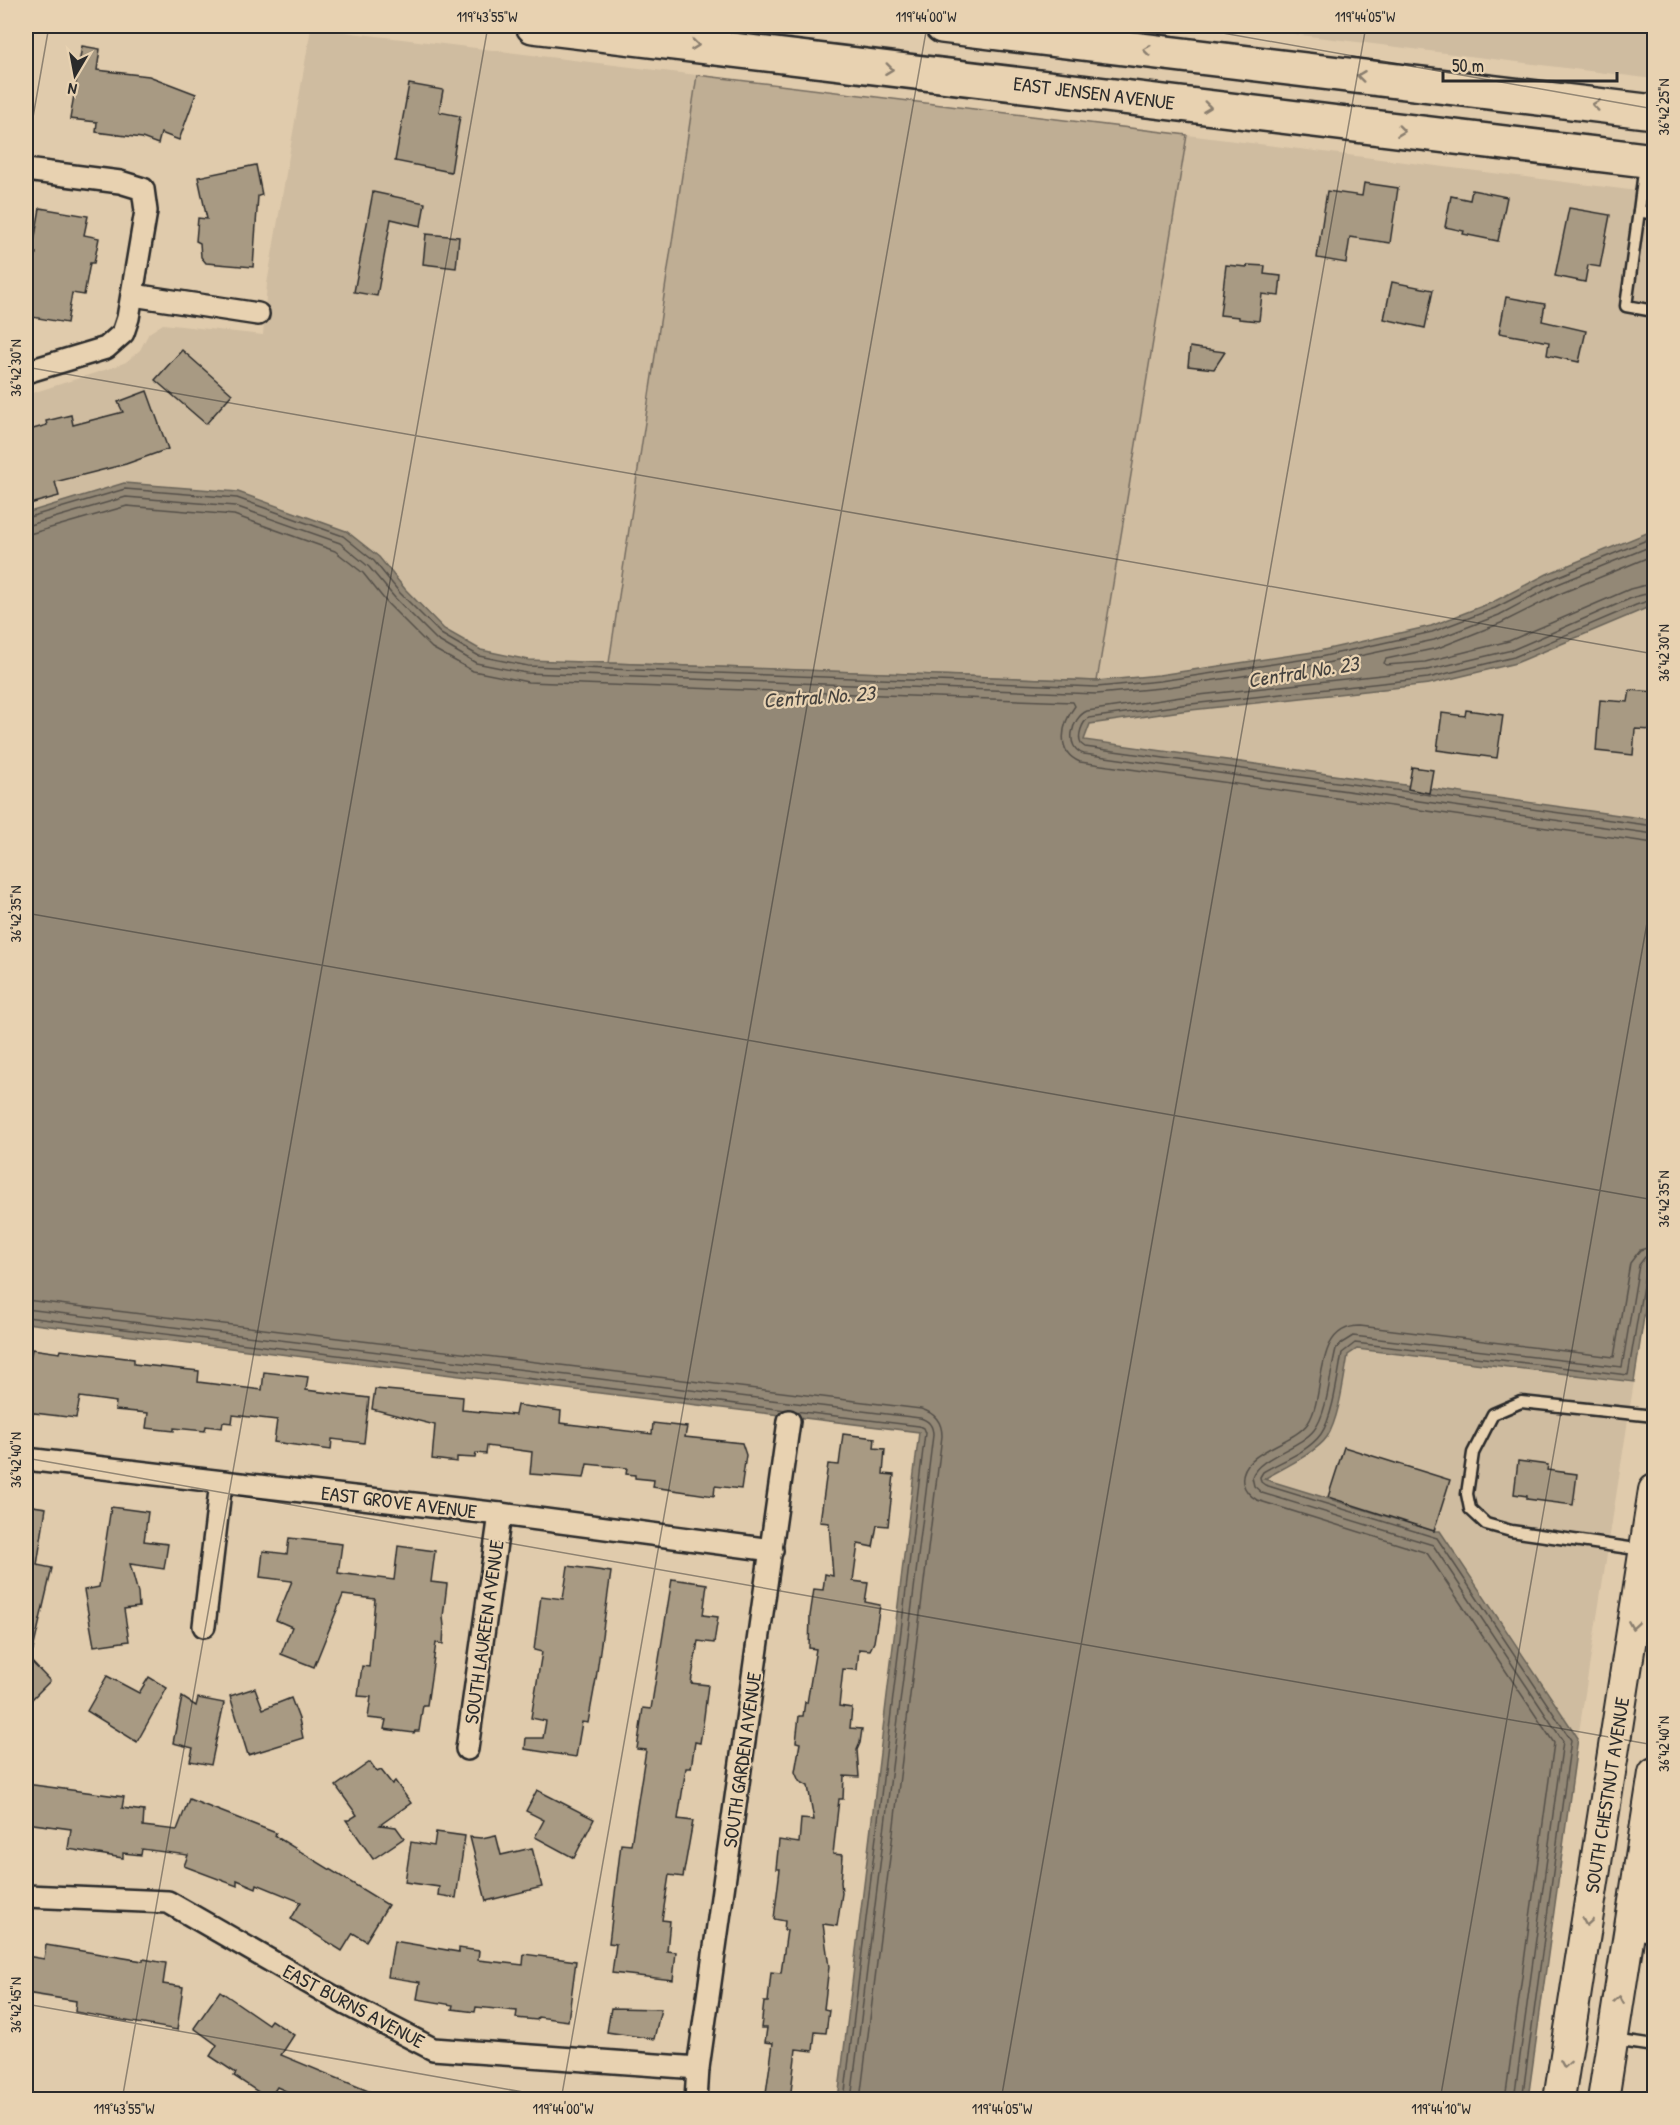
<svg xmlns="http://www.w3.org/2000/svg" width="1680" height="2125" font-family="'Patrick Hand',sans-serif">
<rect width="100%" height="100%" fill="#e0cbac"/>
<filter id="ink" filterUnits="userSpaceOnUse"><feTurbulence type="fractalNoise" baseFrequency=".0167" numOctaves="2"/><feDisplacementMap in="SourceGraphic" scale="12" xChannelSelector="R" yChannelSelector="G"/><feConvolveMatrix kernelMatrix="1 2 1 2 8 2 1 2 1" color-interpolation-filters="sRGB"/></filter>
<g filter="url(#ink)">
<g fill="#cfbca0">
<polygon points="1228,26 1654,26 1654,79"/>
<polygon points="311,28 697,75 609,663 529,660 481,650 444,629 405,589 379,557 346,531 238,492 124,483 26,513 26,395 114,367 126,362 140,350 149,333 163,324 263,335 267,284"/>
<polygon points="1187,135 1654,193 1654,530 1547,574 1493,602 1431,626 1319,651 1159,675 1097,681"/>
<polygon points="1654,605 1654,820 1084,741 1090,724 1182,711 1429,684"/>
<polygon points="1357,1349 1634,1382 1578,1738 1440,1531 1434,1531 1263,1479 1307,1454 1339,1405 1348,1355"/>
</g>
<polygon fill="#bfae94" stroke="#756c60" stroke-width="1.5" points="697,75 1187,135 1097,681 609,663"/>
<path fill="#938876" stroke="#696358" stroke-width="1.5" d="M 124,483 L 238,492 L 346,531 L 379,557 L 405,589 L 444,629 L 481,650 L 529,660 L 1097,681 L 1159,675 L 1319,651 L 1431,626 L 1493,602 L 1547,574 L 1654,530 L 1654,605 L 1516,663 L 1429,684 L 1182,711 L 1090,724 L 1084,740 L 1654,820 L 1654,1251 L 1634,1382 L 1357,1349 L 1348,1355 C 1344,1377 1339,1419 1327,1437 C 1316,1453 1281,1469 1264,1479 L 1434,1531 L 1440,1531 L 1578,1738 L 1528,2099 L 838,2099 L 919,1432 L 26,1323 L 26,513 Z"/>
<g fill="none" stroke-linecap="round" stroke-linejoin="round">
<g stroke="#555049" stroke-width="1.5">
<polyline points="26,518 125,489 237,498 343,536 374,561 400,593 441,634 479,656 528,666 1097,687 1160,681 1320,657 1432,632 1495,608 1550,580 1654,537"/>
<polyline points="26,526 126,497 235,506 340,543 369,567 395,598 437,640 476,663 526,673 1097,694 1161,688 1322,664 1434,640 1499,615 1553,586 1654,545"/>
<path d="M 26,535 L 127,506 L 234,515 L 335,551 L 363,573 L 388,604 L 432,648 L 473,671 L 528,682 L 1073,702 L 1075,706 C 1062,723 1055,752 1080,762 L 1654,843"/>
<polyline points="1654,555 1557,595 1501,623 1438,648 1386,659 1384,663 1386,665 1425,662 1509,641 1630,589 1654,583"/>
<path d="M 1654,592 L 1634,597 L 1512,650 L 1427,670 L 1181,697 L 1087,711 C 1071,718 1064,748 1084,754 L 1654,834"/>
<path d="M 1654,599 L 1636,605 L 1514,657 L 1428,678 L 1182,705 L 1089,718 C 1082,722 1077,736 1081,744 L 1085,747 L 1654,826"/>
<path d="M 26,1300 L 921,1409 C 935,1413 942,1422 942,1436 L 860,2100"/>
<path d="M 26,1309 L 920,1418 C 928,1420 933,1426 933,1435 L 851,2100"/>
<polyline points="26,1317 786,1410"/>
<polyline points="794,1411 919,1426 923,1428 925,1433 844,2100"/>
<path d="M 1505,2100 L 1554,1743 L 1427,1553 L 1257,1500 C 1250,1496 1245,1491 1243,1483 C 1238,1451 1293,1445 1308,1423 C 1327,1395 1312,1326 1360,1326 L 1614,1357 L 1630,1263 L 1640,1250 L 1654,1246"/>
<path d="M 1514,2100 L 1563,1741 L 1433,1545 L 1262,1493 L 1254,1486 L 1252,1477 C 1258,1457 1300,1448 1314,1430 C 1328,1413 1330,1371 1336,1349 L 1340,1344 L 1353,1336 L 1622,1367 L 1639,1265 L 1645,1257 L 1654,1255"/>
<path d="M 1522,2100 L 1571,1740 L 1437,1538 L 1265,1485 L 1261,1482 L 1260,1477 L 1263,1472 C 1281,1461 1308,1452 1321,1434 C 1333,1417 1338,1374 1342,1353 L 1355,1343 L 1628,1375 L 1646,1268 L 1649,1264 L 1654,1263"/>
</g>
</g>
<g fill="#a89a83" stroke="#2b2b2b" stroke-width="1.5">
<polygon points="82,46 100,49 97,70 149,76 196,94 179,140 161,133 158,144 142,138 96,132 97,122 70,119"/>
<polygon points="409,84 443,90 439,112 460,116 451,172 395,161"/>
<polygon points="256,165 262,195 258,196 253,267 206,263 201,257 200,243 196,241 198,218 207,219 198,177"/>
<polygon points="1364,183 1398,188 1390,243 1350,237 1346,263 1317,258 1327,191 1362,196"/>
<polygon points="1472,190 1507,197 1498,241 1463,234 1464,231 1445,227 1451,196 1470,200"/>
<polygon points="373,192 425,203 421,226 391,219 377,296 354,292"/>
<polygon points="40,208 88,216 84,235 99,238 94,263 90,263 84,295 72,293 67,323 26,316 36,253 32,253"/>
<polygon points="1569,208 1610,215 1600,267 1588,265 1585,282 1555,276"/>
<polygon points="426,234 459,237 456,268 423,264"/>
<polygon points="1226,265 1247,267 1248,265 1265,266 1264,274 1281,276 1279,296 1262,294 1259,321 1239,319 1239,317 1220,315"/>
<polygon points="1392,282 1433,290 1425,328 1384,319"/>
<polygon points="1506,297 1545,304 1542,321 1586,331 1579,362 1547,355 1549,342 1499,333"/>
<polygon points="1190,347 1202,349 1225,352 1214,369 1188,366"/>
<polygon points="182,350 232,394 206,424 155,380"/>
<polygon points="147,391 168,449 126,464 55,482 59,496 26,505 26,431 47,425 46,421 71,415 73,425 123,412 118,402"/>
<polygon points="1630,690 1654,692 1653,730 1635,729 1633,755 1596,751 1600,700 1628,702"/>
<polygon points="1466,710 1503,715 1497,758 1437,750 1442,713 1465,716"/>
<polygon points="1412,767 1433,770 1429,793 1408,789"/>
<polygon points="32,1349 60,1353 61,1350 134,1359 134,1364 199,1371 198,1382 262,1390 264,1372 308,1377 306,1390 369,1398 364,1443 332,1439 331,1450 274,1442 277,1420 233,1415 232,1423 223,1422 222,1428 206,1426 205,1431 174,1428 174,1431 146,1428 148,1413 115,1410 116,1402 80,1397 76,1418 26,1412 26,1360 30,1360"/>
<polygon points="375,1389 463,1397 462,1410 515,1415 517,1405 561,1411 560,1423 652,1434 653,1423 687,1427 685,1437 742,1443 746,1455 741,1489 715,1486 714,1496 653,1487 654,1480 635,1478 635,1475 626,1474 627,1468 587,1464 584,1478 530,1474 532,1452 487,1446 486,1454 476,1453 475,1458 457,1457 457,1462 432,1459 435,1425 372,1409"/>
<polygon points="843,1434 875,1438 874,1448 885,1449 883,1474 894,1475 888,1526 877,1525 873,1547 858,1544 853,1581 868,1583 865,1602 880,1605 874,1642 870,1650 859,1649 857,1670 843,1669 839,1706 852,1708 850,1728 862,1729 860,1743 857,1750 859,1777 844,1776 843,1799 839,1799 833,1854 843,1855 841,1882 842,1893 837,1926 823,1924 829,1967 824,2009 829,2010 826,2033 815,2032 813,2051 796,2049 790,2100 765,2100 773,2043 765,2042 767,2028 761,2028 764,2002 768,2002 771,1972 781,1973 787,1930 784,1930 785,1921 774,1919 780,1869 776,1869 779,1840 799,1843 801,1819 814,1820 808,1786 799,1781 795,1772 800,1743 796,1742 799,1716 803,1716 805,1702 807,1703 816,1649 809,1648 810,1616 814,1589 823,1590 825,1574 833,1576 829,1523 820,1522 828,1464 839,1465"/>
<polygon points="1344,1447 1450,1480 1434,1531 1328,1497"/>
<polygon points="1518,1461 1548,1465 1547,1470 1577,1474 1573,1505 1527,1499 1527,1496 1514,1494"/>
<polygon points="26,1505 46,1508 37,1565 52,1568 33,1650 26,1649"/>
<polygon points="111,1507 148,1512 144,1541 168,1544 164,1569 130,1564 138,1593 139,1607 124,1609 129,1641 94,1646 84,1590 99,1587"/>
<polygon points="289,1538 342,1544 338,1573 394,1580 398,1546 435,1551 431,1582 447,1584 443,1617 444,1626 443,1644 436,1643 427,1705 423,1705 419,1731 415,1731 414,1733 384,1729 386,1720 368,1718 371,1697 358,1696 362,1666 369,1667 375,1599 343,1595 314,1667 281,1654 292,1627 276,1620 292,1581 260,1577 263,1551 287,1554"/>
<polygon points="568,1566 611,1572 596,1679 588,1723 582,1722 576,1757 525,1749 526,1738 543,1738 546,1721 531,1718 542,1652 534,1650 541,1596 563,1599"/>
<polygon points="672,1579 707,1584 703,1615 718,1617 714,1643 698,1641 691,1683 708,1685 704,1717 700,1743 695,1742 691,1768 686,1768 678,1819 693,1821 683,1877 669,1875 662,1920 670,1921 667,1951 676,1952 673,1980 612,1973 616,1944 609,1943 621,1844 631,1845 646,1750 637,1749 643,1708 651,1709"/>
<polygon points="26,1656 50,1681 26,1705"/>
<polygon points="107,1676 139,1693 149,1677 167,1688 137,1742 87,1711"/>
<polygon points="255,1688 263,1709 291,1698 299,1719 303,1738 248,1755 230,1696"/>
<polygon points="182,1697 196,1706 198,1698 224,1703 211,1765 190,1761 193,1748 173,1743"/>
<polygon points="370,1762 377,1772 381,1770 392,1784 395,1781 411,1803 380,1825 396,1827 404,1838 373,1859 346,1820 349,1820 357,1815 336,1786"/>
<polygon points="26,1784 124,1797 122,1808 144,1811 143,1826 177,1830 189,1799 276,1833 275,1836 388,1905 366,1941 353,1933 342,1951 291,1919 301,1902 257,1884 256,1888 237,1880 237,1886 184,1866 188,1855 142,1849 141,1855 123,1853 123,1858 68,1849 71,1829 26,1823"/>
<polygon points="537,1790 594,1819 574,1858 535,1837 544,1820 526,1811"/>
<polygon points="436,1832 465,1836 456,1898 438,1895 439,1887 405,1882 411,1842 434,1846"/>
<polygon points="496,1835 501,1855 532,1848 542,1887 486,1901 470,1837 482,1838"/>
<polygon points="394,1941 459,1952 459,1948 479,1951 478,1960 523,1965 524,1954 576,1961 568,2021 538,2017 537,2020 516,2018 517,2011 476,2007 475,2012 452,2009 453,2005 417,1999 420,1982 388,1977"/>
<polygon points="46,1945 143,1961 143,1959 166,1963 163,1984 183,1987 177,2030 75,2012 76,2001 26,1993 26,1956 44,1959"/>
<polygon points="220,1991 268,2024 271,2020 294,2035 281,2055 390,2100 306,2100 277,2087 269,2099 234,2076 236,2073 210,2056 217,2045 194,2028"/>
<polygon points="611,2008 661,2009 654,2039 607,2032"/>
</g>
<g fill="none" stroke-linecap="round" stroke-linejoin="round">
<defs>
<g id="service">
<polyline points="1639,211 1645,164"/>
<polyline points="1654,214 1639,211 1626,306 1654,311"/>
<polyline points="1643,1550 1511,1531 1486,1524 1470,1509 1467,1494 1473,1453 1493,1414 1521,1402 1654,1416"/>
<polyline points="1631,1933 1654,1936"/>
<polyline points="1614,2040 1654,2046"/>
</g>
<g id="minor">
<polyline points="26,170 120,182 143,189 146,211 128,318 123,333 106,348 26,372"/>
<polyline points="133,295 258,314"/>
<polyline points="26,1459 500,1514 772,1550"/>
<polyline points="204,1626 221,1482"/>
<polyline points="467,1749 500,1514"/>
<polyline points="26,1896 168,1902 346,2004 433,2049 698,2068"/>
<polyline points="696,2100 698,2068 789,1421"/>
</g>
<g id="secondary">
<polyline points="1559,2100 1654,1490"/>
<polyline points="1603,2100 1654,1773"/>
</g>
<g id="primary">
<polyline points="533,26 1654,161"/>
<polyline points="942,26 1654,112"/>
</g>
</defs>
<use href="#service" stroke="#2b2b2b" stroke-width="15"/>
<use href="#minor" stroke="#2b2b2b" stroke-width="26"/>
<use href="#secondary" stroke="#2b2b2b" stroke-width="34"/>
<use href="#primary" stroke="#2b2b2b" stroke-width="38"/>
<use href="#service" stroke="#e8d2b1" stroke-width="10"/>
<use href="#minor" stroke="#e8d2b1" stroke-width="21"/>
<use href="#secondary" stroke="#e8d2b1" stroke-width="30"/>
<use href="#primary" stroke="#e8d2b1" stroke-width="33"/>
</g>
<defs><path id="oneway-chevron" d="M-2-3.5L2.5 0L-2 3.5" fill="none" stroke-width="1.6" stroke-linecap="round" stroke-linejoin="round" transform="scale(1.5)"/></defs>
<g stroke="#8a7e6e">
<use href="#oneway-chevron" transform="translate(695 45) rotate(7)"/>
<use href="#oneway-chevron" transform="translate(1147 50) rotate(-173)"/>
<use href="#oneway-chevron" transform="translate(889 69) rotate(7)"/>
<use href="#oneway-chevron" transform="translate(1361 76) rotate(-173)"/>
<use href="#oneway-chevron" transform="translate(1596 105) rotate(-173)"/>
<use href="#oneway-chevron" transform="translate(1207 107) rotate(7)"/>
<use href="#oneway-chevron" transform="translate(1401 131) rotate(7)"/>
<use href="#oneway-chevron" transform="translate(1633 1625) rotate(99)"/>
<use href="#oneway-chevron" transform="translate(1587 1922) rotate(99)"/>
<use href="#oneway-chevron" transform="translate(1619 2000) rotate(-81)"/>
<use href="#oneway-chevron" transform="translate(1565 2064) rotate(99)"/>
</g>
</g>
<path fill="none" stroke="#2b2b2b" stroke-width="1.5" stroke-opacity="0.45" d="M 1183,26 L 1654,109M 26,157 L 49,26M 26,367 L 1654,654M 26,913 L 1654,1200M 26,1458 L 1654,1745M 26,2004 L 568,2100M 122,2100 L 488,26M 561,2100 L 927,26M 1001,2100 L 1366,26M 1440,2100 L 1654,883"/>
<g text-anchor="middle" stroke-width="4.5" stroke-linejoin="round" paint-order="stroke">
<g font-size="20" fill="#2b2b2b" stroke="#e8d2b1">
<text transform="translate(1094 93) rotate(7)" y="7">EAST JENSEN AVENUE</text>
<text transform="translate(399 1502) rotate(7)" y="7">EAST GROVE AVENUE</text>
<text transform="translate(484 1632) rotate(-82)" y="7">SOUTH LAUREEN AVENUE</text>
<text transform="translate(742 1760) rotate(-82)" y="7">SOUTH GARDEN AVENUE</text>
<text transform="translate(1607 1795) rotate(-81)" y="7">SOUTH CHESTNUT AVENUE</text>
<text transform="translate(354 2006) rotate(28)" y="7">EAST BURNS AVENUE</text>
</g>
<g font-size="21" font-style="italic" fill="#45423e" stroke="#e8d2b1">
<text transform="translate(1303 672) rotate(-9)" y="7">Central No. 23</text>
<text transform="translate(819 697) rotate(-4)" y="7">Central No. 23</text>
</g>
</g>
<rect width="1680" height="2125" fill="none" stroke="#e8d2b1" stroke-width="66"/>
<g transform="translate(75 75) rotate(190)" stroke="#e8d2b1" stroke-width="4.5" paint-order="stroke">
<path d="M0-4.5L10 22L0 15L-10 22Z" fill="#2b2b2b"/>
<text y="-9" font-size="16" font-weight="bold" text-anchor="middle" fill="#2b2b2b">N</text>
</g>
<path d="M1443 72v9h174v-9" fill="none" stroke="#2b2b2b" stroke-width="3"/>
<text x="1452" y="72" font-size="18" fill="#2b2b2b" stroke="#e8d2b1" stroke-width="4.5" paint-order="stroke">50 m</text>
<rect x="33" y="33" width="1614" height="2059" fill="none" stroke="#2b2b2b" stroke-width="2"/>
<g font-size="15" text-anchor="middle" fill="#2b2b2b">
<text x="487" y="22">119°43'55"W</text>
<text x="926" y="22">119°44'00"W</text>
<text x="1365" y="22">119°44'05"W</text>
<text transform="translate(1664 107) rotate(-90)" y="5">36°42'25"N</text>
<text transform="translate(16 368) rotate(-90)" y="5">36°42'30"N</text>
<text transform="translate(1664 653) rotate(-90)" y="5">36°42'30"N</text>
<text transform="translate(16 914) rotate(-90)" y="5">36°42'35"N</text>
<text transform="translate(1664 1199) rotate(-90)" y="5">36°42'35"N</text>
<text transform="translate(16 1460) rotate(-90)" y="5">36°42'40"N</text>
<text transform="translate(1664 1744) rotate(-90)" y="5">36°42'40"N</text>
<text transform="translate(16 2005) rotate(-90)" y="5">36°42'45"N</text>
<text x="124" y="2114">119°43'55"W</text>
<text x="563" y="2114">119°44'00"W</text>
<text x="1002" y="2114">119°44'05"W</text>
<text x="1441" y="2114">119°44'10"W</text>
</g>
</svg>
